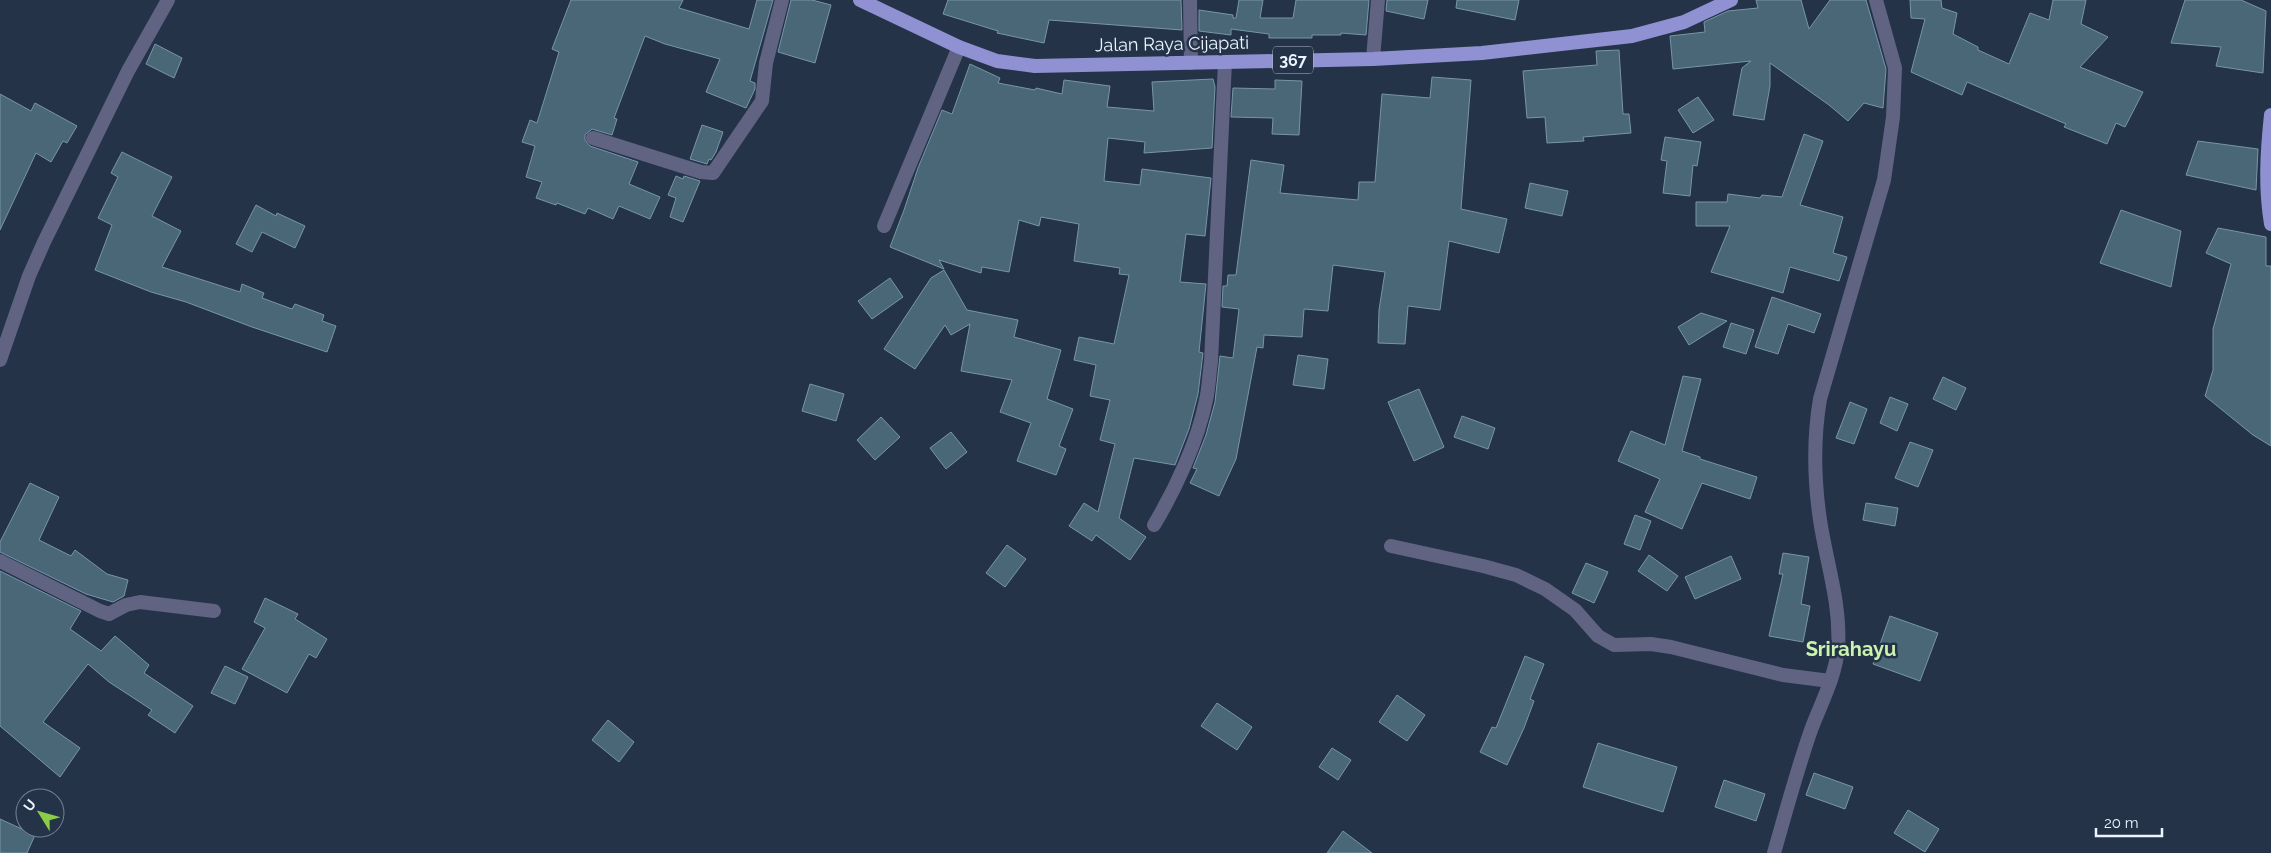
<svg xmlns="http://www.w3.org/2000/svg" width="2271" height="853" font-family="Raleway,sans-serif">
<rect width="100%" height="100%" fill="#243348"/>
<g fill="#4a6777" stroke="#7796a7">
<polygon points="571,0 683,0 679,8 749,29 757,0 773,0 750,81 755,83 755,89 746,108 706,92 720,59 665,44 645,36 614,118 617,119 612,135 592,129 585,135 585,140 590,146 638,162 629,184 660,197 650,219 619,206 613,219 588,208 585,214 557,203 556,205 536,198 542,182 526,177 535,146 522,142 530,120 537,123 559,52 552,49"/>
<polygon points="791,0 812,0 831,5 815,63 778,52"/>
<polygon points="948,0 1181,0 1182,30 1049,20 1044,43 997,33 998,31 943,14"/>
<polygon points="1239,0 1263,0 1260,18 1293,18 1296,0 1369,0 1366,35 1341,33 1341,35 1312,35 1312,38 1269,38 1269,34 1231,29 1231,35 1199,31 1199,10 1233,15 1233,18 1236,18"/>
<polygon points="1387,0 1428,0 1424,19 1386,11"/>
<polygon points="1457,0 1519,0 1515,20 1456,8"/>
<polygon points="1756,0 1801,0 1809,29 1830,0 1866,0 1886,69 1883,108 1864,103 1848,121 1829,105 1770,63 1770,86 1764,120 1733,115 1742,68 1751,61 1673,69 1670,36 1705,32 1704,22 1728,11 1758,8"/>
<polygon points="1910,0 1941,0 1942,8 1957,13 1953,34 1978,47 1978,50 2009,64 2030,13 2049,20 2053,0 2086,0 2081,24 2108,37 2080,67 2143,92 2125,127 2116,123 2107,144 2064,127 2066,124 1967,82 1962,95 1911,72 1925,19 1911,18"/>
<polygon points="2185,0 2241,0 2266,11 2263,73 2216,66 2221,47 2171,43"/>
<polygon points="155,44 182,58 174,78 146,64"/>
<polygon points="1619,50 1623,114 1629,114 1631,133 1583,137 1584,141 1547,143 1545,117 1527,118 1523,71 1597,65 1596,51"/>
<polygon points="970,64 1000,78 998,83 1035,90 1036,88 1062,94 1064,80 1110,86 1107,107 1154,111 1152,82 1213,79 1215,87 1212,148 1144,153 1145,142 1108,138 1104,181 1140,185 1142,169 1211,178 1205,236 1186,234 1180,282 1206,284 1199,352 1203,353 1198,394 1189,429 1175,465 1134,458 1119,518 1146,537 1130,560 1096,535 1092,541 1069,526 1084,503 1098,512 1115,444 1100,440 1110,400 1090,396 1096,365 1074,360 1079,337 1114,344 1129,275 1119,274 1120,268 1074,261 1079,224 1041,217 1039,226 1019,220 1009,272 982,267 981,273 939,260 944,269 890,247 904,210 918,168 942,110 952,114"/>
<polygon points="1432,77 1471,80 1461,209 1507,219 1499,253 1449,241 1440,310 1408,306 1405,344 1378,343 1379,310 1385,272 1333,265 1328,311 1304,309 1302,337 1264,335 1263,348 1257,347 1236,459 1219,496 1190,483 1197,469 1193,468 1206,435 1215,402 1220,356 1233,358 1239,309 1222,307 1223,286 1227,286 1228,275 1236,275 1251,160 1284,165 1280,193 1358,200 1359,182 1375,182 1382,94 1430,98"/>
<polygon points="1275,80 1302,81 1299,135 1272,134 1273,118 1231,117 1233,88 1275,89"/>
<polygon points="0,94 31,111 35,103 77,126 67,143 63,141 51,162 36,153 0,230"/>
<polygon points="1698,97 1714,120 1693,133 1678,110"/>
<polygon points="702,125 723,132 716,152 711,160 709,159 707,164 690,159"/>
<polygon points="1804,134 1823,141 1800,205 1843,217 1833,253 1847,257 1839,281 1790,267 1783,293 1711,272 1730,226 1696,226 1696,202 1727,202 1728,194 1760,198 1762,195 1782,197"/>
<polygon points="1665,137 1701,142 1697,166 1693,165 1690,196 1663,193 1667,161 1661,160"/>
<polygon points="2198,141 2258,149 2256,190 2186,175"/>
<polygon points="122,152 172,177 152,216 181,231 162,267 240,292 242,284 264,293 262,298 292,309 295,304 324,315 322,321 336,326 327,352 252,327 186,302 151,292 95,270 112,225 98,218 118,177 111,173"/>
<polygon points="676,176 683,179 684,176 700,181 683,222 670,217 676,198 668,195"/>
<polygon points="1530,183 1568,191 1562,216 1525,208"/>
<polygon points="256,205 276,216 277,213 305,226 295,248 262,232 252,252 236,244"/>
<polygon points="2121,210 2181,231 2171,287 2100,263"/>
<polygon points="2218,228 2266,237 2266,266 2271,266 2271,446 2253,435 2205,396 2213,370 2213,329 2231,264 2206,253"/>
<polygon points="944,270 967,310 1018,320 1014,337 1061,350 1047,399 1073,409 1059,446 1066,449 1056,475 1017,461 1031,423 1000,412 1012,380 961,371 970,324 951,335 945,325 915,369 884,349 931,278"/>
<polygon points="890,278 903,297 872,319 858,301"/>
<polygon points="1772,297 1821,314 1814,333 1788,324 1778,354 1755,347"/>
<polygon points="1701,313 1727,321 1689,345 1678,327"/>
<polygon points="1731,323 1754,330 1746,354 1723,347"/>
<polygon points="1298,355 1328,359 1324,389 1293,385"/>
<polygon points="1683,376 1701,379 1682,451 1700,457 1700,459 1757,477 1750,499 1702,483 1682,529 1645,512 1660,479 1618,461 1631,431 1665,445"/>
<polygon points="1943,377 1966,388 1956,410 1933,399"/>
<polygon points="810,384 844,394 836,421 802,411"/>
<polygon points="1419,389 1444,447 1414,461 1388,402"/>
<polygon points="1890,397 1908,404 1897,431 1880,423"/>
<polygon points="1850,402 1867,409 1854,444 1836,438"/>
<polygon points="1462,416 1495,428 1488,449 1454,437"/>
<polygon points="881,417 900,437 875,460 857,440"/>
<polygon points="951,432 967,452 946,469 930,448"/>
<polygon points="1910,442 1933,450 1918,487 1895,478"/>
<polygon points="30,483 59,497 39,540 71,556 75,550 107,574 128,580 124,596 113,602 86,594 0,552 0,542"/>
<polygon points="1866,503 1898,508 1895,526 1863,520"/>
<polygon points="1635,515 1651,521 1640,550 1624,544"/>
<polygon points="1007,545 1026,559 1005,587 986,573"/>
<polygon points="1783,553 1809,557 1801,604 1810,606 1803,642 1769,636 1783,574 1779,574"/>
<polygon points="1649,555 1678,576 1667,591 1638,571"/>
<polygon points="1731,556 1741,579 1695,599 1685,577"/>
<polygon points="1586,563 1608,572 1594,603 1572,593"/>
<polygon points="0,571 81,611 70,629 101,651 115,636 149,665 144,673 193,706 175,733 148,715 152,710 109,682 88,664 43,722 80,748 60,777 0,726"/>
<polygon points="265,598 298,614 295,619 327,639 316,658 309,654 287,693 242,669 265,628 254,622"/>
<polygon points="1890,616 1938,633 1920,681 1873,664"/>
<polygon points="1525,656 1544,664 1530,699 1534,701 1524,728 1507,765 1480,752 1492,727 1496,728"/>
<polygon points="225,666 248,677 235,704 211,693"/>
<polygon points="1397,695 1425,715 1407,741 1379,722"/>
<polygon points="1217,703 1252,727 1237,750 1201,726"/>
<polygon points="608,720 634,742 619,762 592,740"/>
<polygon points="1598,743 1677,767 1663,812 1583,787"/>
<polygon points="1332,748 1351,760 1338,780 1319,767"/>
<polygon points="1814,773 1853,787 1845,809 1806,795"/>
<polygon points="1724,780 1765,794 1756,821 1715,807"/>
<polygon points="1908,810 1939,829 1925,852 1894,833"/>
<polygon points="0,819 35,835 27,853 0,853"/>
<polygon points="1343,831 1372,853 1327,853"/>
</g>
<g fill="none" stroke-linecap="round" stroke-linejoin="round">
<g stroke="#616383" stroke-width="14">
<polyline points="1190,0 1191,63"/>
<polyline points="1373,59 1378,0"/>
<polyline points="593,138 701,172 713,173 762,101 766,63 782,0"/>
<polyline points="884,226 959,47"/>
<polyline points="0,360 29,276 44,242 128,71 168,0"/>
<path d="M 1154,525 C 1175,490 1198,441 1206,400 C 1209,388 1209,374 1211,362 L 1225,62"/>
<polyline points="1391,546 1483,566 1516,575 1545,589 1575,610 1598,636 1614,645 1651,644 1671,647 1783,675 1830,681"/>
<polyline points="0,561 100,611 109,614 126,605 140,602 214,611"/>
<path d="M 1774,853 C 1786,811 1797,770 1811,730 C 1821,703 1836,676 1838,647 C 1841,604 1826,561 1820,520 C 1814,479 1813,440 1820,399 L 1884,180 L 1893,117 L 1895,68 L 1876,0"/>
</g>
<g stroke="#8f91d2" stroke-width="14">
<polyline points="860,0 959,47 997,61 1035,66 1373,59 1482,53 1632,36 1684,22 1731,0"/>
<path d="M 2271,115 C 2267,152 2265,187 2271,224"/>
</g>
</g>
<g text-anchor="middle" stroke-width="5" stroke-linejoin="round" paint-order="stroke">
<rect fill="#243348" stroke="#b0bac8" stroke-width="1" x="1273" y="46.5" width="40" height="27" rx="4"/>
<g font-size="16" font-weight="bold" fill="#ecf4ff">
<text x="1293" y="66">367</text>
</g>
<g font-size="18" fill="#ecf4ff" stroke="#243348">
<text transform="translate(1172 44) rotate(-1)" y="6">Jalan Raya Cijapati</text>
</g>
<g font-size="20" font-weight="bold" fill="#cbf3ae" stroke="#243348">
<text x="1851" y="656">Srirahayu</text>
</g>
</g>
<g transform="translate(40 813) rotate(307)"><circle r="24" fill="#243348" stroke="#748091"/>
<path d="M0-4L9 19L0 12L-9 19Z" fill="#8ace47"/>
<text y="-8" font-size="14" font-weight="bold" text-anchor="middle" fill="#ecf4ff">U</text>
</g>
<path d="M2096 828v8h66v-8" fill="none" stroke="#ecf4ff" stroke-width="2.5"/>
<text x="2104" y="828" font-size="15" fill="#ecf4ff" stroke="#243348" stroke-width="4" paint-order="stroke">20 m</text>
</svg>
